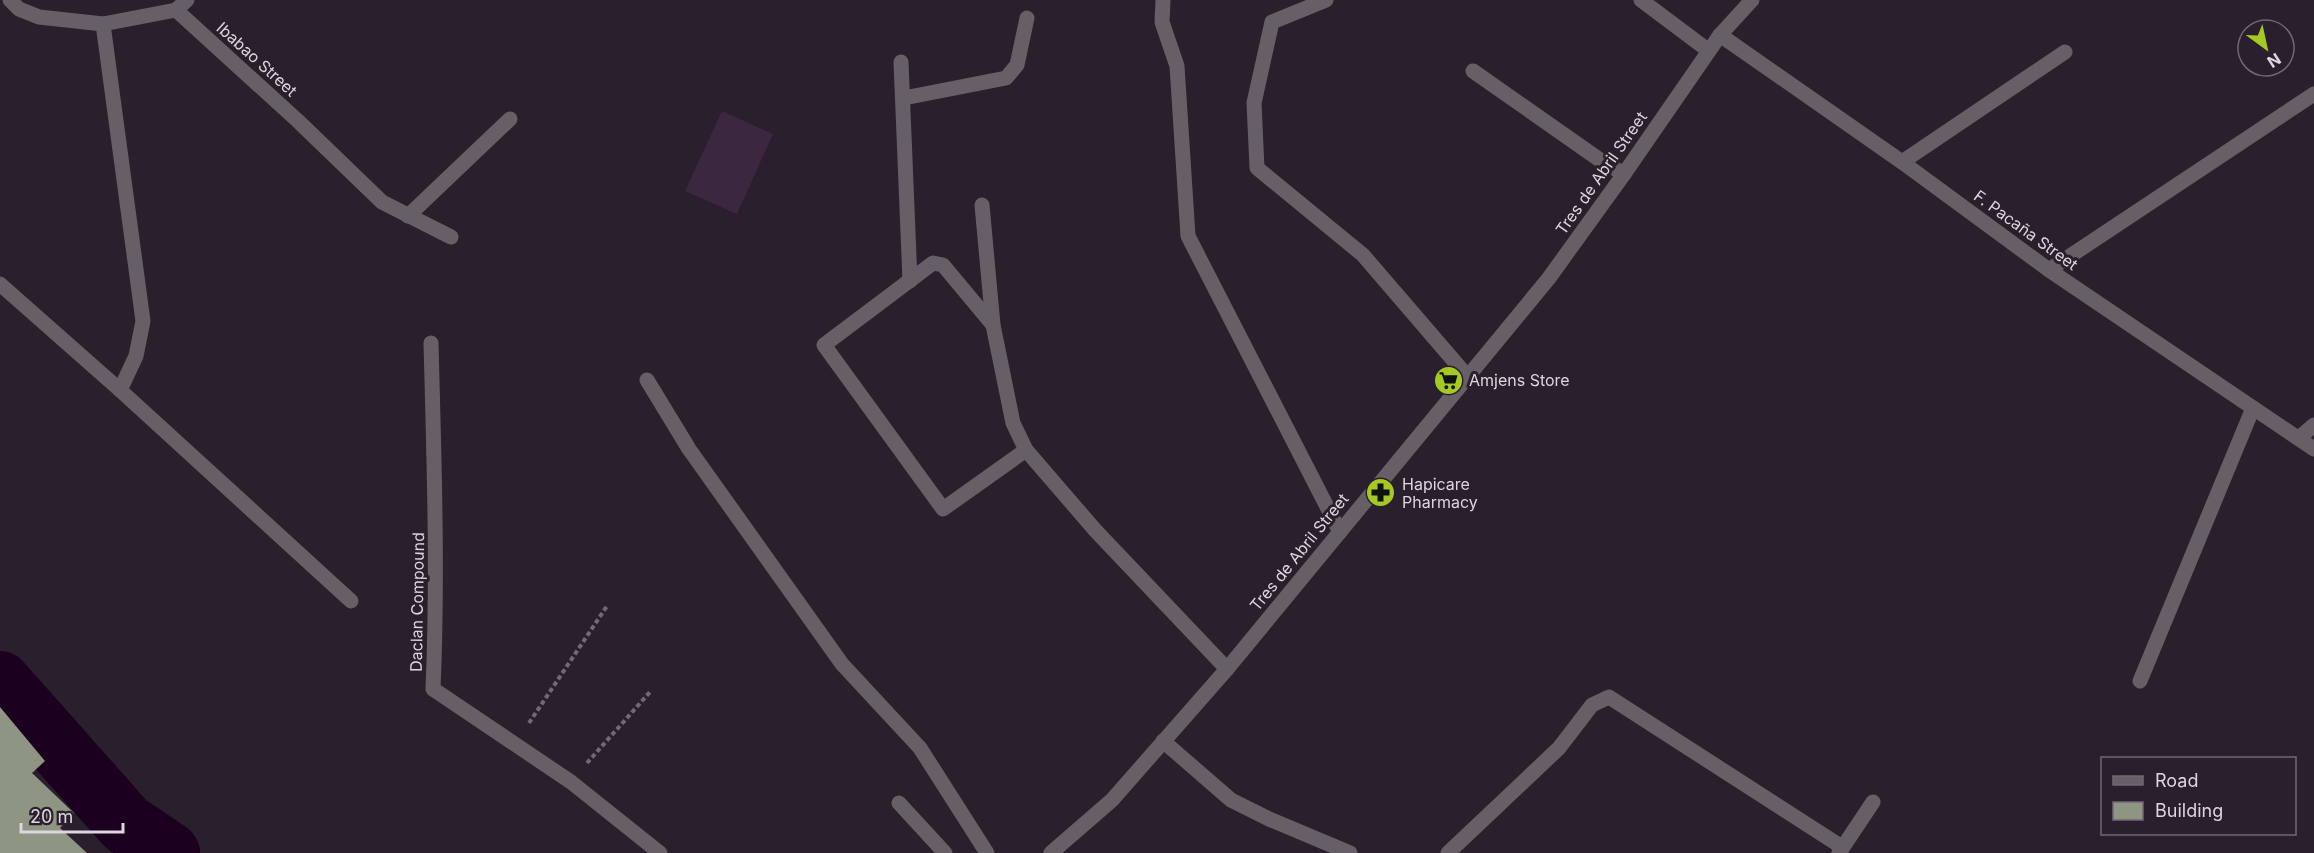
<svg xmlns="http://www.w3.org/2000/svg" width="2314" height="853" font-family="Inter,sans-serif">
<rect width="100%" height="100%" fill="#2a1f2c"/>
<polygon fill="#3c2740" points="722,111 773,134 737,214 685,191"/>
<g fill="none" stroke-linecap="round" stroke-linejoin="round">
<polyline stroke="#1b0020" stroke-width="62" points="0,682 126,824 169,853"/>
</g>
<polygon fill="#8f9583" points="0,707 45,761 32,773 74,813 60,828 87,853 0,853"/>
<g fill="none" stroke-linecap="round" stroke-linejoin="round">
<g stroke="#736974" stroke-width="4" stroke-dasharray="4.5 3" stroke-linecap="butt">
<polyline points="529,723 607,606"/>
<polyline points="587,763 650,692"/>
</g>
<g stroke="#666066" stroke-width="15">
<polyline points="1641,0 1709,51"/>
<polyline points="176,10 187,0"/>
<polyline points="103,24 143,321 136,356 120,390"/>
<polyline points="901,62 910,281"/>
<polyline points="1473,71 1600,160 1624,174"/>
<polyline points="904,98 1006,78 1017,65 1027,18"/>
<polyline points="1902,162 2065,52"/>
<polyline points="982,205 993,325 1013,423 1026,450 1095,530 1227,669"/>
<polyline points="408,216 510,119"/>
<polyline points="0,284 120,390 351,601"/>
<polyline points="993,325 943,265 933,263 824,345 943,509 1026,450"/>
<polyline points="2140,681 2253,408"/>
<polyline points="899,803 945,853"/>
<polyline points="1448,853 1559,748 1592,705 1609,697 1842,847"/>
</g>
<g stroke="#666066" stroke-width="15">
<polyline points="10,0 19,9 39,17 103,24 176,10 298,121 382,202 451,237"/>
<polyline points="1163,0 1162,22 1177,66 1188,236 1340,532"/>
<polyline points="1326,0 1272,22 1254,103 1257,168 1363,255 1467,376"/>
<polyline points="1720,35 1902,162 2049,270 2314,449"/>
<polyline points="2049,270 2314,94"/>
<path d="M 431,343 C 434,458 438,573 433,689 L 571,782 L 660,853"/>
<polyline points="647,380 689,449 842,664 920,748 987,853"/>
<polyline points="2299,438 2314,425"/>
<polyline points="1163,741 1231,800 1269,819 1350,853"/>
<polyline points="1839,853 1873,802"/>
</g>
<polyline stroke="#666066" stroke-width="15" points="1051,853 1112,800 1227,669 1549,278 1624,174 1720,35 1752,0"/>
</g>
<defs>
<symbol id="supermarket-disc" viewBox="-11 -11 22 22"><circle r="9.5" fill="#a5c823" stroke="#2a1f2c"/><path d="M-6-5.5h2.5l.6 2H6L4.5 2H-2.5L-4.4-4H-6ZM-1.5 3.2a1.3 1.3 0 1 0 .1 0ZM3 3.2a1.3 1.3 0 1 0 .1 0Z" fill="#111"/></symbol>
<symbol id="pharmacy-disc" viewBox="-11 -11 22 22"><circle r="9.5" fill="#a5c823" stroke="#2a1f2c"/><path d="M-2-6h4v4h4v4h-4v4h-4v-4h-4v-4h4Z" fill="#111"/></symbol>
</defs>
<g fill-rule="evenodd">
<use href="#supermarket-disc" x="1432" y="364" width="33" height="33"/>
<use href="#pharmacy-disc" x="1364" y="476" width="33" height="33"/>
</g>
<g text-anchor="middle" stroke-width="6" stroke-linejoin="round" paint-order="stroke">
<g font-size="16" fill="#ddd6de" stroke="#2a1f2c">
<text transform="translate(257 59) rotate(42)" y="6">Ibabao Street</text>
<text transform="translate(1601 173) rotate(-55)" y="6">Tres de Abril Street</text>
<text transform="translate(2026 230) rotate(36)" y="6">F. Pacaña Street</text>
<text transform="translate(1299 552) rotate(-51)" y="6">Tres de Abril Street</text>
<text transform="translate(417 602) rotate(-89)" y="6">Daclan Compound</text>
</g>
<g font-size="16" fill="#ddd6de" stroke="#2a1f2c" text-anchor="start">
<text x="1469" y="386">Amjens Store</text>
<text x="1402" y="490">Hapicare<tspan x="1402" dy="18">Pharmacy</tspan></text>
</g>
</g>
<rect x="2101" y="757" width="195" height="78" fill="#2a1f2c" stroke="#726873" stroke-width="1.5"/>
<rect x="2113" y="776" width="30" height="9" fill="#666066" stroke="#726873" stroke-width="1.5"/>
<text x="2155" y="787" font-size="18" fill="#ddd6de">Road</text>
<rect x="2113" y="802" width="30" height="18" fill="#8f9583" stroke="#726873" stroke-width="1.5"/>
<text x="2155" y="817" font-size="18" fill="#ddd6de">Building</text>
<g transform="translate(2266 48) rotate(147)"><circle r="28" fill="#2a1f2c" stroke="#726873" stroke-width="1.5"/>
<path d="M0-4.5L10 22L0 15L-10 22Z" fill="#a5c823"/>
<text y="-9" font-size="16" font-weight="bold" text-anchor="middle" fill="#ddd6de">N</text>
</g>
<path d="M21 823v9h102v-9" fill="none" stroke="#ddd6de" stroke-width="3"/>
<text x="30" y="823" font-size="18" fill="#ddd6de" stroke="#2a1f2c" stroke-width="4.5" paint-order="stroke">20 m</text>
</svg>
